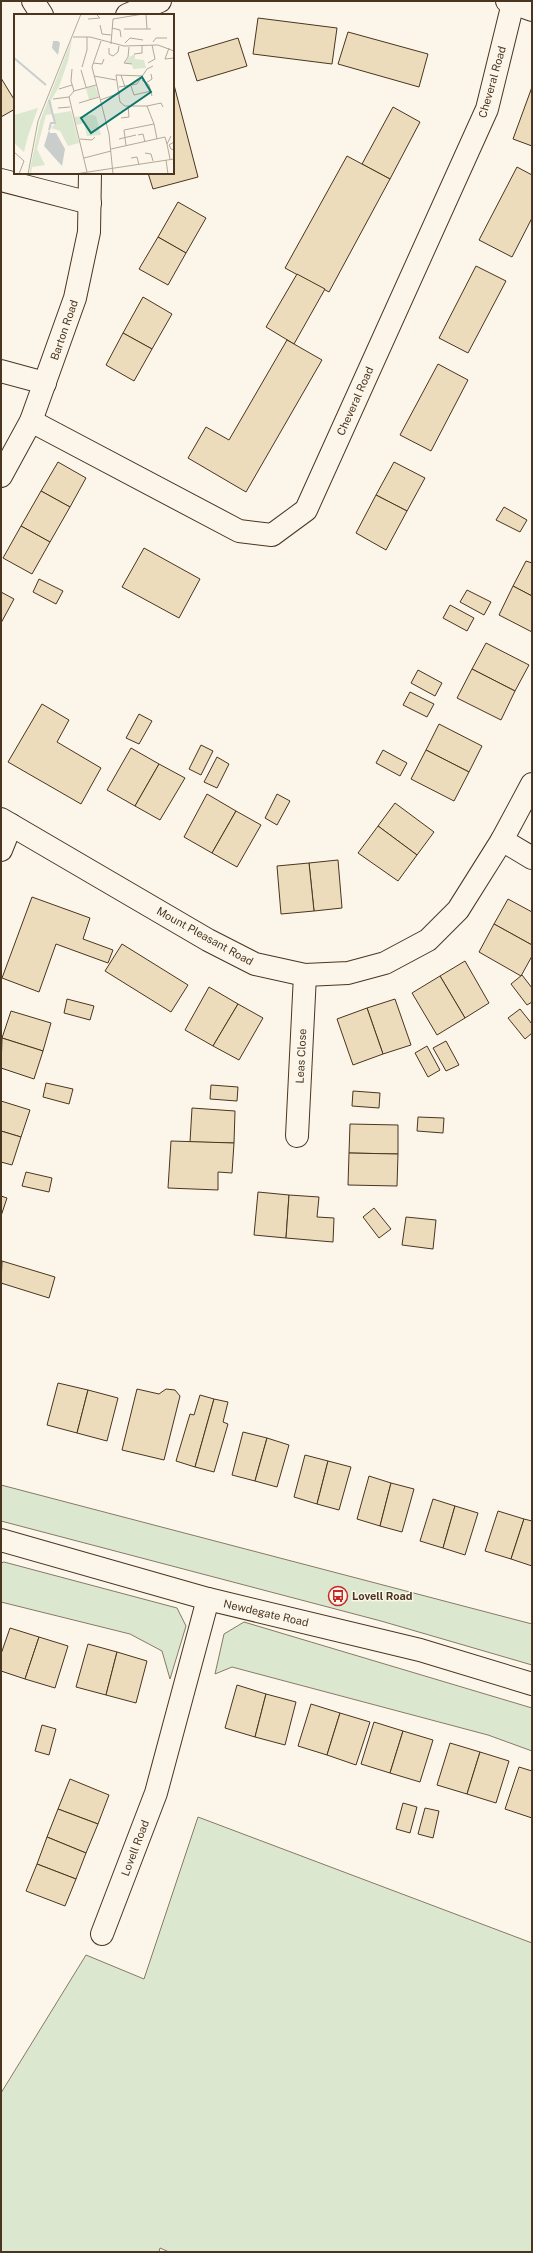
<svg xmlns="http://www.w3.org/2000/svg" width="533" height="2253" font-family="'Public Sans',sans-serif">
<rect width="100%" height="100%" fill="#fbf6e9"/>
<g fill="#dce7d0" stroke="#887966">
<polygon points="1,1485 532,1624 532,1665 381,1621 1,1521"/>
<polygon points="4,1562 177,1608 186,1626 170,1679 162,1651 130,1634 1,1602 1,1563"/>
<polygon points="244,1622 532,1708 532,1751 488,1735 232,1667 215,1674 224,1634"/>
<polygon points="198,1817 532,1943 532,2252 169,2252 160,2248 159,2252 1,2252 1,2093 86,1955 144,1979"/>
</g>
<g fill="#ecdcbc" stroke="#4a3520">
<polygon points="258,18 337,28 332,64 253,54"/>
<polygon points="348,32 428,54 419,87 338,64"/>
<polygon points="238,38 247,66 197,81 188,53"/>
<polygon points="1,78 15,101 15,109 1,117"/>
<polygon points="173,81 198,177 153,189 148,173 173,173"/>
<polygon points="532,87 532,146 513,139"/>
<polygon points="393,107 420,122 390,179 362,164"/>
<polygon points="347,156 390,179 329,292 285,268"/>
<polygon points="517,167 532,175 532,218 512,257 479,240"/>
<polygon points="178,202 206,218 186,253 158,237"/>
<polygon points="158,237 186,253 168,285 139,269"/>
<polygon points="476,266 506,281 468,353 439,338"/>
<polygon points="297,274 325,289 294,344 266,327"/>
<polygon points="143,297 172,314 152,349 123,333"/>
<polygon points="123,333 152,349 134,381 106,365"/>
<polygon points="287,340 322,360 246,492 188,458 206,427 229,440"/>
<polygon points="438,364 468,380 431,451 400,435"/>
<polygon points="58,462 86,478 70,507 41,491"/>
<polygon points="394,462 425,478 407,511 376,495"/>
<polygon points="41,491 70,507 50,542 21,526"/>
<polygon points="376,495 407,511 386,550 356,533"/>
<polygon points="504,507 527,520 520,532 496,520"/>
<polygon points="21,526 50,542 32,574 3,558"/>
<polygon points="144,548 200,579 179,618 122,587"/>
<polygon points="526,561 532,563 532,596 513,586"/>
<polygon points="39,579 63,591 56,604 33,592"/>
<polygon points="513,586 532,596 532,632 499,615"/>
<polygon points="467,590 491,602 484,615 460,602"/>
<polygon points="1,592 14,599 1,623"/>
<polygon points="450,605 474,618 467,631 443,618"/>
<polygon points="486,643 529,665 515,691 472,669"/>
<polygon points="472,669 515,691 501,720 457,698"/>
<polygon points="418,670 442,683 435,696 411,683"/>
<polygon points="410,692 434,704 427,717 403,705"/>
<polygon points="42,704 69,720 57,742 101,768 81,804 8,762"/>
<polygon points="139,714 152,721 139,744 126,738"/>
<polygon points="439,724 482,746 469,772 426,750"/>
<polygon points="201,745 213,751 201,775 189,769"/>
<polygon points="131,748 159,764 135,806 107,790"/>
<polygon points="383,750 407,763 400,776 376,763"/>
<polygon points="426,750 469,772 454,801 411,779"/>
<polygon points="217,757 229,764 217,788 204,782"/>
<polygon points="159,764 185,778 160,820 135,806"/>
<polygon points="207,794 236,811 212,853 184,837"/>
<polygon points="277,794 290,801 277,825 265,818"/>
<polygon points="395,803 434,832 417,855 378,826"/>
<polygon points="236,811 261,825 237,867 212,853"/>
<polygon points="378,826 417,855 398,881 358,853"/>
<polygon points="338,860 342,908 314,911 309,863"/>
<polygon points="309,863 314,911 281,914 277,866"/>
<polygon points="32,897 90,918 83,939 113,950 108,963 56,944 39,992 2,978"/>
<polygon points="508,899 532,912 532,945 494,924"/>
<polygon points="494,924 532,945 532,956 521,976 479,952"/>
<polygon points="122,944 188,985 171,1012 105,971"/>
<polygon points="465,961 489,1003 465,1018 440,976"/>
<polygon points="522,975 532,988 532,1002 527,1005 511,984"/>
<polygon points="440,976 465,1018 437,1035 412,993"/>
<polygon points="209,987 238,1004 213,1046 185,1030"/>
<polygon points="67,999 94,1006 90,1020 64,1013"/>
<polygon points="395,999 411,1045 383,1054 367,1008"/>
<polygon points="238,1004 263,1018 239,1060 213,1046"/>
<polygon points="367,1008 383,1054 353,1065 337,1019"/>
<polygon points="520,1009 532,1024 532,1033 525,1039 508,1018"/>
<polygon points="11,1011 51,1023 43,1051 2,1038"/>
<polygon points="2,1038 43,1051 34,1079 1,1068"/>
<polygon points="446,1041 459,1065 446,1071 433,1048"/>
<polygon points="427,1046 440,1070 428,1077 415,1053"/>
<polygon points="46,1083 73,1089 69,1104 43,1097"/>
<polygon points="211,1085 238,1087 237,1101 210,1099"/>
<polygon points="353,1091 380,1093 379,1108 352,1106"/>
<polygon points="1,1101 30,1110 21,1137 1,1131"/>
<polygon points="192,1108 235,1111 234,1143 190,1142"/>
<polygon points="418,1117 444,1118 443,1133 417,1131"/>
<polygon points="350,1124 398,1125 398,1154 349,1153"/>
<polygon points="1,1131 21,1137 12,1165 1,1162"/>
<polygon points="171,1141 234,1143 232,1173 218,1172 218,1190 168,1188"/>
<polygon points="349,1153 398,1154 397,1186 348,1185"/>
<polygon points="26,1172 52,1178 49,1192 22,1186"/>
<polygon points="258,1192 289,1195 286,1238 254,1235"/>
<polygon points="289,1195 319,1197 317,1217 334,1218 333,1242 286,1238"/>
<polygon points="1,1196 7,1198 1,1216"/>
<polygon points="374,1208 391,1229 379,1238 363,1217"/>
<polygon points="406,1217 436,1220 433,1249 402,1245"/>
<polygon points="2,1261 55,1277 49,1298 1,1283"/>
<polygon points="58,1383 88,1390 77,1433 47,1425"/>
<polygon points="137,1389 159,1394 166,1389 175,1390 180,1396 164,1460 122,1450"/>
<polygon points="88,1390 118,1398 107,1441 77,1433"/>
<polygon points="200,1395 214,1399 195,1467 176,1461 190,1414 194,1415"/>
<polygon points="214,1399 228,1402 223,1422 228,1424 214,1472 195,1467"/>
<polygon points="243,1432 267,1438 255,1481 232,1475"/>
<polygon points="267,1438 289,1445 277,1487 255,1481"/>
<polygon points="305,1455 328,1461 317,1504 294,1497"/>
<polygon points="328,1461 351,1467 339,1510 317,1504"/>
<polygon points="369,1476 391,1483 380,1526 357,1519"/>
<polygon points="391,1483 414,1489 402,1532 380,1526"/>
<polygon points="433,1499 455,1506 443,1548 420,1541"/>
<polygon points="455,1506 478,1513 465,1555 443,1548"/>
<polygon points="498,1511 524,1519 511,1559 485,1551"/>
<polygon points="524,1519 532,1521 532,1566 511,1559"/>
<polygon points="10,1628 39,1637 25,1679 1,1671 1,1654"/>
<polygon points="39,1637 68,1646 55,1688 25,1679"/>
<polygon points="88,1644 117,1652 106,1695 76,1687"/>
<polygon points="117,1652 147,1661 136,1703 106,1695"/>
<polygon points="237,1685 266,1694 255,1737 225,1728"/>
<polygon points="266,1694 296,1702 285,1745 255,1737"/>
<polygon points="311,1704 340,1713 327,1755 298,1746"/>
<polygon points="340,1713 370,1722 356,1765 327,1755"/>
<polygon points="374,1722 403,1731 390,1773 361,1764"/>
<polygon points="42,1725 56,1729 49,1755 35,1751"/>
<polygon points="403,1731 433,1740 420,1782 390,1773"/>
<polygon points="450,1743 480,1752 467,1794 437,1785"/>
<polygon points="480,1752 509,1761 496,1803 467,1794"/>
<polygon points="519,1767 532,1771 532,1818 505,1809"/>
<polygon points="70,1779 109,1795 98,1824 58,1809"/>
<polygon points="403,1803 417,1807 410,1833 396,1829"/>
<polygon points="425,1808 439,1811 433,1838 418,1834"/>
<polygon points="58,1809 98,1824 86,1853 47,1837"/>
<polygon points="47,1837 86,1853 76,1879 37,1864"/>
<polygon points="37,1864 76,1879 65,1906 26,1891"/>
</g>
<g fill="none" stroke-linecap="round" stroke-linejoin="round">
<defs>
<g id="street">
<polyline points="33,1 42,15"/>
<polyline points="507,1 532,10"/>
<polyline points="127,15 160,1"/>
<polyline points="1,180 90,203"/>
<polyline points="1,371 45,383"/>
<polyline points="31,421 239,531 272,535 306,510 487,109 513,3"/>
<polyline points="1,476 31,421 75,298 89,232 90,173"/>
<polyline points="1,819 208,940 255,964 305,975 348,973 385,963 428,940 458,910 502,840 532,784"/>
<polyline points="502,840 532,858"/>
<polyline points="1,850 11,825"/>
<polyline points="297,1136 305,975"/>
<polyline points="1,1540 208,1599 420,1650 532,1684"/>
<polyline points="102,1934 156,1793 208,1599"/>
</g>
</defs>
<use href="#street" stroke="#4a3520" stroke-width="24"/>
<use href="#street" stroke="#fbf6e9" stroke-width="22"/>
</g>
<defs>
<symbol id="bus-ring" viewBox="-11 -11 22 22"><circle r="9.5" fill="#fbf6e9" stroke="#c62828" stroke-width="1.5"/><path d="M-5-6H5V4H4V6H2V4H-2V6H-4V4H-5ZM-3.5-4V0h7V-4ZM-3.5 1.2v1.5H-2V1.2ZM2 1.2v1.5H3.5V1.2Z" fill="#c62828"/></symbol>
</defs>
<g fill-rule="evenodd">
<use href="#bus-ring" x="327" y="1585" width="22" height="22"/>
</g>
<g text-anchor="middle" stroke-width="3" stroke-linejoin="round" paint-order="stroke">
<g font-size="11" fill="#4a3520" stroke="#fbf6e9">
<text transform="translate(492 82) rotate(-74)" y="4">Cheveral Road</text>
<text transform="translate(64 330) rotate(-71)" y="4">Barton Road</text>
<text transform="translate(355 401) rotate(-66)" y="4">Cheveral Road</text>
<text transform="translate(205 936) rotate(29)" y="4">Mount Pleasant Road</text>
<text transform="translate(301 1056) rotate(-87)" y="4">Leas Close</text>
<text transform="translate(266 1613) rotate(13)" y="4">Newdegate Road</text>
<text transform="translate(135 1848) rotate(-69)" y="4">Lovell Road</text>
</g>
<g font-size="11" font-weight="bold" fill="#4a3520" stroke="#fbf6e9" text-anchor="start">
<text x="352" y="1600">Lovell Road</text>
</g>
</g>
<g transform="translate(14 14)">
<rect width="160" height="160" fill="#fbf6e9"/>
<path d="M 58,25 L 54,47 L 45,73 L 37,86 L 39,100 L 57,97 L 65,129 L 54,132 L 46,117 L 37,114 L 42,109 L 39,100 L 32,101 L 23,135 L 31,151 L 18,153 L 17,160 L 15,160 L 26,107 ZM 121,40 L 121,45 L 130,46 L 132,54 L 119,55 L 118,50 L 111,49 L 115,43 ZM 81,72 L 85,82 L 75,86 L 72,74 ZM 24,94 L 14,122 L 10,138 L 0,129 L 0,101 ZM 77,101 L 82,102 L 87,121 L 73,122 L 70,109 L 63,111 L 60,103 Z" fill="#dce7d0"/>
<path d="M 39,27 L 44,27 L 46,29 L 44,41 L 38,34 ZM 35,116 L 36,119 L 42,119 L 51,135 L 48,152 L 30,132 Z" fill="#c9cecd"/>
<path fill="none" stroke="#c9cecd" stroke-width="2" d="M 0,44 L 32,71M 35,86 L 41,109 L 37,109 L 35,116"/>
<path fill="none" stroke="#b4a999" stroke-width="1" d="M 132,0 L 133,15M 74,5 L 86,4 L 82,0M 99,5 L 129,0M 86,11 L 88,20 L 97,21M 98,14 L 106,16 L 107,23M 110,15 L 137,15M 59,23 L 76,23 L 110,32 L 144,31 L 160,37M 87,27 L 78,53 L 95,120 L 99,160M 139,28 L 142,24 L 153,24M 111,29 L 116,24 L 129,26M 97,30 L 99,5M 115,33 L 114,43 L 110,49 L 118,50M 95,34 L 95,40 L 99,42 L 104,38 L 105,32M 155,34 L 151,45 L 160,44M 120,40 L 128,39 L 128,31M 79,49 L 88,50 L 90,45M 134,49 L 141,45 L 138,31M 68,53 L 73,36 L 73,23M 58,55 L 57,67 L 60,77M 67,56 L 72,73M 107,61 L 111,73M 80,62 L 102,66M 129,62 L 102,61 L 106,88 L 111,92 L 133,92 L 140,110M 128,66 L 135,71 L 138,82M 132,69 L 138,65 L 137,60M 117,72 L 120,81 L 137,77M 105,73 L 123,70 L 133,55 L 139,52M 45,75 L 58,71M 39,85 L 55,83M 86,86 L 106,79M 65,89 L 85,83M 133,92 L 147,89 L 149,93M 44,94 L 56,93M 107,104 L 115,103 L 114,92M 124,121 L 129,120 L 131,128M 66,125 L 78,126 L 81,123M 105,125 L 122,121M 160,128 L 155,131 L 157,135 L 160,136M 112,132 L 110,116 L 140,110 L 143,125M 97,135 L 151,123 L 153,130M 0,138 L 10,147 L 5,160M 131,139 L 137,140 L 139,147M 70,144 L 97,137M 117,144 L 123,143 L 125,151M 156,145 L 153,130 L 157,122M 152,146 L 154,160M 73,158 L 55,83 L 60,77 L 82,71M 14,160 L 24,107 L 67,0M 61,160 L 160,145"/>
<path fill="#0f766e" fill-opacity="0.15" stroke="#0f766e" stroke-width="2" d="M 128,63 L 137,78 L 77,119 L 67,104 Z"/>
<rect width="160" height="160" fill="none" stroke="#4a3520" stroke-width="2"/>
</g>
<rect width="533" height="2253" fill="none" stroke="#4a3520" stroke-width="4"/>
</svg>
